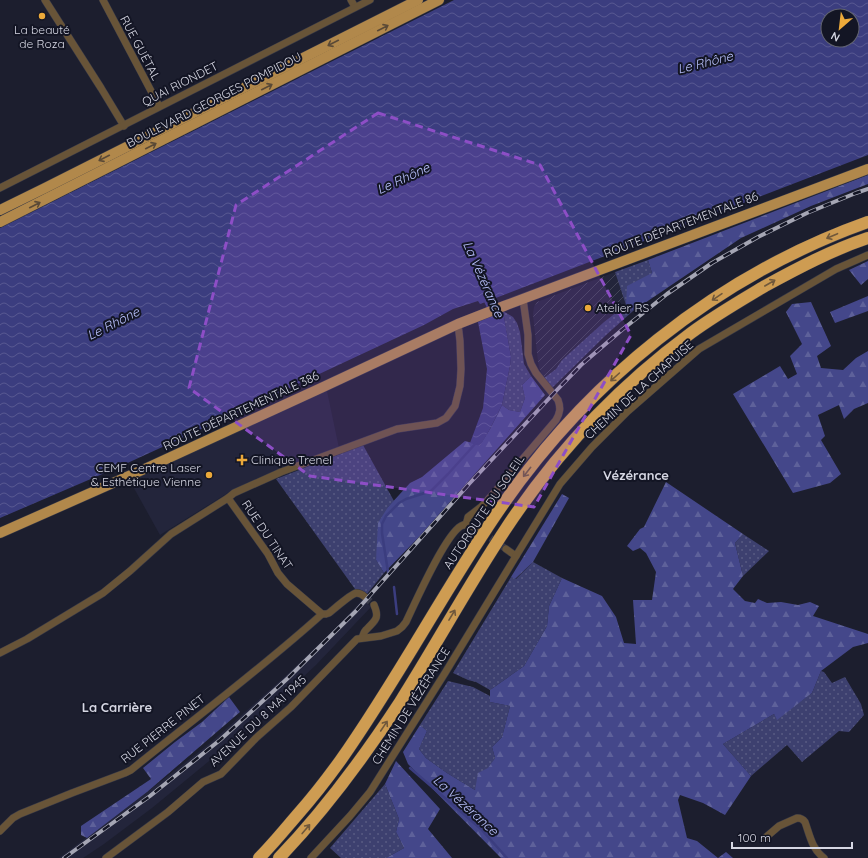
<svg xmlns="http://www.w3.org/2000/svg" width="868" height="858" font-family="Quicksand,sans-serif">
<defs>
<pattern id="industrial-furrows" width="10" height="10" patternUnits="userSpaceOnUse"><rect width="10" height="10" fill="#23253b"/><path d="M-1 1l2-2M0 10L10 0M9 11l2-2" fill="none" stroke="#424457"/></pattern>
<pattern id="grass-dots" width="8" height="8" patternUnits="userSpaceOnUse"><rect width="8" height="8" fill="#3d406f"/><path d="M2 2h.1M6 6h.1" fill="none" stroke="#585b83" stroke-width="1.8" stroke-linecap="round"/></pattern>
<pattern id="forest-firs" width="22" height="20" patternUnits="userSpaceOnUse"><rect width="22" height="20" fill="#44478a"/><path d="M5 1l3.5 6h-7zM16 11l3.5 6h-7z" fill="#5e619a"/></pattern>
<pattern id="water-waves" width="16" height="10" patternUnits="userSpaceOnUse"><rect width="16" height="10" fill="#3b3d7f"/><path d="M0 5q4-4 8 0t8 0" fill="none" stroke="#575891"/></pattern>
</defs>
<rect width="100%" height="100%" fill="#1c1e2e"/>
<g fill="#23253b">
<polygon points="327,391 339,448 231,491 160,535 130,481"/>
<polygon points="363,599 371,607 316,665 242,734 152,808 104,844 83,858 59,858 147,792 209,744 291,671 337,627"/>
</g>
<polygon fill="url(#industrial-furrows)" points="615,272 626,305 604,322 562,360 556,369 544,378 539,368 537,353 533,314 534,307 537,302"/>
<g fill="url(#grass-dots)">
<polygon points="648,260 652,273 626,305 633,311 605,336 552,388 544,378 556,369 562,360 604,322 626,305 615,272"/>
<polygon points="503,311 513,317 517,323 520,332 524,364 531,376 522,385 525,398 520,412 509,410 502,405 510,366 511,357"/>
<polygon points="363,445 394,501 388,507 376,560 384,573 367,594 361,590 355,589 276,479"/>
<polygon points="743,534 769,551 743,576 735,543"/>
<polygon points="533,562 562,578 549,606 547,626 524,666 490,690 476,682 468,680 453,673 511,577 516,579"/>
<polygon points="821,671 824,672 832,683 845,677 861,704 864,715 849,732 839,731 802,762 787,745 751,776 723,744 774,714 777,719 812,693"/>
<polygon points="448,681 473,687 490,696 490,702 510,706 502,737 492,747 495,758 475,790 447,773 426,758 419,749 427,731 420,725"/>
<polygon points="385,784 399,819 396,832 404,848 386,858 341,858 330,848"/>
</g>
<g fill="url(#forest-firs)">
<polygon points="868,175 868,184 811,206 741,238 633,311 626,305 627,286 652,273 648,260"/>
<polygon points="868,261 868,279 861,285 849,270"/>
<polygon points="868,296 868,311 835,323 830,312"/>
<polygon points="811,302 831,346 817,356 821,368 843,370 856,358 868,351 868,403 854,409 844,419 839,405 818,415 825,436 821,440 841,474 830,483 793,493 733,394 780,366 788,379 797,374 790,356 802,344 786,312 792,304"/>
<polygon points="531,376 545,395 418,538 384,573 376,560 378,523 388,507 410,483 422,477 465,441 480,445 490,429 502,405 509,410 520,412 525,398 522,385"/>
<polygon points="666,482 743,534 735,543 743,576 733,589 745,601 755,603 758,599 767,603 781,602 798,605 810,602 819,606 813,616 868,634 868,643 853,647 821,671 812,693 777,720 774,714 723,744 751,776 725,815 703,803 680,795 678,800 687,838 697,841 718,858 726,852 733,858 501,858 408,764 403,752 420,725 427,731 419,749 426,758 447,773 475,790 478,773 488,768 495,758 492,747 502,737 510,706 490,702 490,690 524,666 547,626 549,606 562,578 602,596 616,617 624,643 636,644 633,600 652,600 656,572 646,553 640,548 633,551 627,546 640,529 644,527"/>
<polygon points="562,494 569,498 533,562 515,579 511,577"/>
<polygon points="229,697 240,712 147,792 87,838 81,835 81,826 151,779 143,768 175,742 202,722"/>
<polygon points="396,761 440,809 428,829 452,858 386,858 404,848 396,832 399,819 385,784"/>
</g>
<g fill="url(#water-waves)" fill-rule="evenodd">
<path d="M 454,0 L 868,0 L 868,155 L 480,304 L 478,301 L 453,309 L 424,325 L 182,438 L 121,466 L 0,518 L 0,228 ZM 828,16 L 852,16 L 852,40 L 828,40 Z"/>
<polygon points="503,311 511,357 510,366 502,405 490,429 480,446 470,443 483,408 487,369 478,322"/>
</g>
<g fill="none" stroke-linecap="round" stroke-linejoin="round">
<g stroke="#3b3d7f" stroke-width="2.5">
<polyline points="484,299 489,309"/>
<polyline points="388,572 382,533 382,524 386,516 399,503 406,499 431,491 448,474 476,443"/>
<polyline points="394,587 397,614"/>
<polyline points="410,768 481,829 507,858"/>
</g>
<g stroke="#383a49" stroke-width="7" stroke-dasharray="7 3.5" stroke-linecap="butt">
<polyline points="482,532 506,549"/>
<polyline points="365,597 374,605"/>
</g>
<defs>
<g id="minor">
<polyline points="45,0 101,88 124,126"/>
<polyline points="103,0 159,106"/>
<polyline points="351,0 355,7"/>
<path d="M 0,188 C 124,126 246,62 370,0"/>
<path d="M 228,498 L 268,554 L 278,573 L 287,584 L 322,614 L 326,614 L 329,613 C 334,609 351,594 356,593 C 359,593 363,595 365,597"/>
<path d="M 466,525 L 468,517 L 481,507 L 486,502 L 556,420 C 560,413 561,408 558,400 L 536,373 L 531,364 L 528,354 L 528,335 L 523,299"/>
<polyline points="506,549 516,556"/>
<path d="M 362,638 C 363,635 364,631 367,629 C 375,620 380,619 374,605"/>
<polyline points="0,653 27,639 103,593 130,571 171,534 228,498 234,493 281,472 397,429 437,423 446,418 455,406 460,386 461,369 460,341 458,324"/>
<path d="M 0,831 L 13,818 L 20,814 L 72,793 L 125,773 L 131,770 C 195,718 261,669 322,614"/>
<path d="M 765,838 L 779,826 L 797,818 C 801,818 803,819 805,822 C 810,836 812,849 824,858"/>
<path d="M 106,858 L 168,812 L 203,782 L 221,774 L 256,738 L 291,707 L 357,639 L 381,636 L 397,631 L 402,627 L 406,622 C 415,603 445,535 461,526 C 466,523 471,525 476,528"/>
<polyline points="311,858 350,816 370,792 445,673 516,556 560,484 592,447 628,411 699,349 836,269 868,255"/>
</g>
<g id="primary">
<polyline points="0,210 45,188 418,0"/>
<polyline points="0,222 439,0"/>
<polyline points="0,533 149,467 321,388 458,324 504,306 868,169"/>
</g>
<g id="motorway">
<path d="M 259,858 C 273,844 285,829 298,814 C 313,797 327,779 340,761 C 396,682 441,596 495,516 C 584,383 716,276 868,222"/>
<path d="M 279,858 C 325,810 364,757 400,702 C 436,645 468,586 505,530 C 555,454 618,387 691,333 C 714,316 740,301 765,286 C 798,268 832,250 868,238"/>
</g>
</defs>
<use href="#minor" stroke="#363847" stroke-width="8"/>
<use href="#primary" stroke="#363847" stroke-width="11"/>
<use href="#motorway" stroke="#363847" stroke-width="13"/>
<use href="#minor" stroke="#685438" stroke-width="7"/>
<use href="#primary" stroke="#b1884b" stroke-width="10"/>
<use href="#motorway" stroke="#ce9c52" stroke-width="12"/>
<defs>
<polyline id="rail" points="64,858 150,796 220,740 288,678 356,611 469,484 556,391 581,365 623,329 667,294 712,263 758,237 807,213 856,193 868,189"/>
</defs>
<use href="#rail" stroke="#a5a6b4" stroke-width="4"/>
<use href="#rail" stroke="#131524" stroke-width="2.5" stroke-dasharray="8" stroke-linecap="butt"/>
</g>
<defs><path id="oneway-shaft" d="M-6 0H5M1.5-3L5.5 0L1.5 3" fill="none" stroke-width="1.6" stroke-linecap="round" stroke-linejoin="round"/></defs>
<g stroke="#5a4936">
<use href="#oneway-shaft" transform="translate(383 28) rotate(-27)"/>
<use href="#oneway-shaft" transform="translate(333 43) rotate(153)"/>
<use href="#oneway-shaft" transform="translate(267 87) rotate(-27)"/>
<use href="#oneway-shaft" transform="translate(151 146) rotate(-27)"/>
<use href="#oneway-shaft" transform="translate(104 158) rotate(153)"/>
<use href="#oneway-shaft" transform="translate(35 205) rotate(-27)"/>
</g>
<g stroke="#70583b">
<use href="#oneway-shaft" transform="translate(832 236) rotate(157)"/>
<use href="#oneway-shaft" transform="translate(770 283) rotate(-30)"/>
<use href="#oneway-shaft" transform="translate(717 297) rotate(146)"/>
<use href="#oneway-shaft" transform="translate(615 377) rotate(138)"/>
<use href="#oneway-shaft" transform="translate(527 472) rotate(128)"/>
<use href="#oneway-shaft" transform="translate(452 615) rotate(-59)"/>
<use href="#oneway-shaft" transform="translate(384 726) rotate(-56)"/>
<use href="#oneway-shaft" transform="translate(306 829) rotate(-50)"/>
</g>
<path fill="#8d4ec6" fill-opacity="0.2" stroke="#8d4ec6" stroke-width="3" stroke-dasharray="8 5" stroke-linejoin="round" d="M 378,113 L 540,165 L 631,335 L 534,507 L 310,476 L 189,388 L 236,205 Z"/>
<g fill="#eca93a" stroke="#131524" stroke-width="1.5">
<circle cx="42" cy="16" r="4"/>
<circle cx="588" cy="308" r="4"/>
<path d="M240 454h4v4h4v4h-4v4h-4v-4h-4v-4h4z"/>
<circle cx="209" cy="475" r="4"/>
</g>
<g text-anchor="middle" stroke-width="4" stroke-linejoin="round" paint-order="stroke">
<g font-size="12" fill="#d6d7e3" stroke="#131524" text-anchor="start">
<text x="42" y="34" text-anchor="middle">La beauté<tspan x="42" dy="14">de Roza</tspan></text>
<text x="596" y="312">Atelier RS</text>
<text x="251" y="464">Clinique Trenel</text>
<text x="201" y="472" text-anchor="end">CEMF Centre Laser<tspan x="201" dy="14">&amp; Esthétique Vienne</tspan></text>
</g>
<g font-size="12" fill="#d6d7e3" stroke="#131524">
<text transform="translate(140 48) rotate(62)" y="4">RUE GUÉTAL</text>
<text transform="translate(180 84) rotate(-27)" y="4">QUAI RIONDET</text>
<text transform="translate(214 100) rotate(-27)" y="4">BOULEVARD GEORGES POMPIDOU</text>
<text transform="translate(681 225) rotate(-21)" y="4">ROUTE DÉPARTEMENTALE 86</text>
<text transform="translate(639 390) rotate(-42)" y="4">CHEMIN DE LA CHAPUISE</text>
<text transform="translate(241 411) rotate(-25)" y="4">ROUTE DÉPARTEMENTALE 386</text>
<text transform="translate(484 512) rotate(-56)" y="4">AUTOROUTE DU SOLEIL</text>
<text transform="translate(267 535) rotate(56)" y="4">RUE DU TINAT</text>
<text transform="translate(411 706) rotate(-58)" y="4">CHEMIN DE VÉZÉRANCE</text>
<text transform="translate(258 721) rotate(-43)" y="4">AVENUE DU 8 MAI 1945</text>
<text transform="translate(163 729) rotate(-38)" y="4">RUE PIERRE PINET</text>
</g>
<g font-size="13" font-style="italic" fill="#b8c0fb" stroke="#131524">
<text transform="translate(705 62) rotate(-14)" y="5">Le Rhône</text>
<text transform="translate(403 178) rotate(-25)" y="5">Le Rhône</text>
<text transform="translate(484 279) rotate(66)" y="5">La Vézérance</text>
<text transform="translate(113 323) rotate(-27)" y="5">Le Rhône</text>
<text transform="translate(466 805) rotate(42)" y="5">La Vézérance</text>
</g>
<g font-size="13" font-weight="bold" fill="#d6d7e3" stroke="#131524">
<text x="636" y="480">Vézérance</text>
<text x="117" y="712">La Carrière</text>
</g>
</g>
<g transform="translate(840 28) rotate(208)"><circle r="19" fill="#131524" stroke="#616370"/>
<path d="M0-3L7 15L0 10L-7 15Z" fill="#eca93a"/>
<text y="-6" font-size="11" font-weight="bold" text-anchor="middle" fill="#d6d7e3">N</text>
</g>
<path d="M732 842v6h120v-6" fill="none" stroke="#d6d7e3" stroke-width="2"/>
<text x="738" y="842" font-size="12" fill="#d6d7e3" stroke="#131524" stroke-width="3" paint-order="stroke">100 m</text>
</svg>
